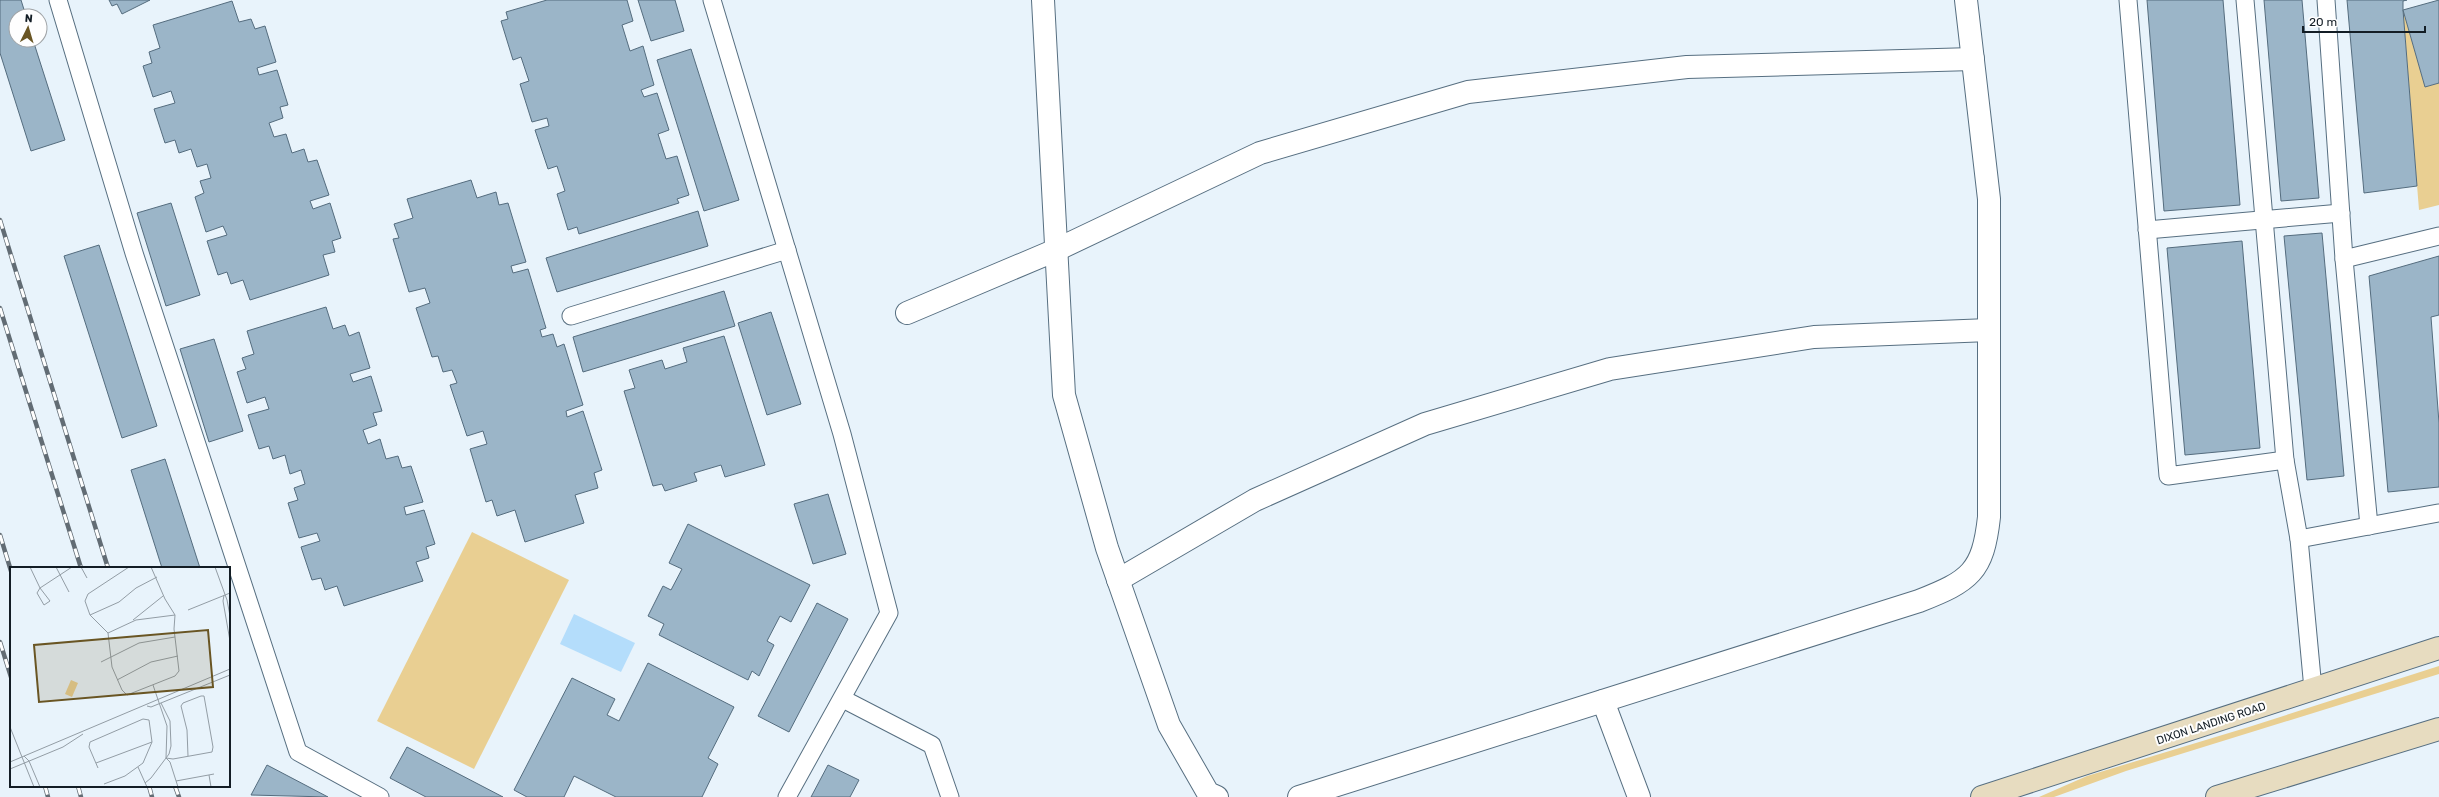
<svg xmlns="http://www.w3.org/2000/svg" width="2439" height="797" font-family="Rubik,sans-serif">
<rect width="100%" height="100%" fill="#e8f3fb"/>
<g fill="#e9cf92">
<polygon points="2403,10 2425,87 2439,83 2439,205 2419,210"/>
<polygon points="472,532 569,580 474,769 377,721"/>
<polygon points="2439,666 2439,674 2126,771 2054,797 2039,797 2087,776 2252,726"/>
</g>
<polygon fill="#b4ddfb" points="574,614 635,643 621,672 560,644"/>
<g fill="#9bb5c8" stroke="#546c7e">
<polygon points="0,0 21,0 26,16 16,16 16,40 33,40 65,140 31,151 0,53"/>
<polygon points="109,0 150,0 122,14 117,4 112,6"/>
<polygon points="547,0 627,0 633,21 622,25 630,51 643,46 654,85 641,90 644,97 657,93 669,130 658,134 666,159 677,156 689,195 677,199 679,203 579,234 577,227 568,230 557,194 565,191 557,166 548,169 535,130 549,126 547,118 532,122 520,84 529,81 521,57 513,60 501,21 508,19 506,12"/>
<polygon points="638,0 675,0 684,31 651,41"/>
<polygon points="2147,0 2223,0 2240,205 2164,211"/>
<polygon points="2264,0 2302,0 2319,198 2281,201"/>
<polygon points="2347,0 2407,0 2403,1 2403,10 2417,186 2364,193"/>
<polygon points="2439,0 2439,83 2425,87 2403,10"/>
<polygon points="232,1 239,22 251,19 255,29 265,26 276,62 257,68 259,75 277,70 288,105 280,107 283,118 269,123 274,137 286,134 292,153 304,149 308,162 317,160 329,195 310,201 313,209 330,203 341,238 332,241 335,252 323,255 329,275 250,300 243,280 231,284 227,272 218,275 207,241 227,235 223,226 206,232 195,197 204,193 200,181 211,178 207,164 197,167 191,149 179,153 175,140 165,143 154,109 175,103 171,91 153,97 143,66 152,63 149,52 160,48 153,25"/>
<polygon points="691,49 739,200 704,211 657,60"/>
<polygon points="471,180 477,198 496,192 499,205 508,203 526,262 511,266 513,273 528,269 546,328 540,330 542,337 553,334 557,347 564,344 583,405 566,411 567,417 583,411 602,470 594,473 598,488 575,495 584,523 525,542 515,510 497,516 492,500 486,502 470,449 487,444 483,431 467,436 450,385 457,383 452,370 443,372 438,356 432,357 416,308 430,303 425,288 409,292 393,239 399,238 394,224 413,218 407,199"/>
<polygon points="171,203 200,295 166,306 137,213"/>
<polygon points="698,211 708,246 557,292 546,258"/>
<polygon points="2322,233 2344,476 2307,480 2284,236"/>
<polygon points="2242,241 2260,448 2185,455 2167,248"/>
<polygon points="99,245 157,426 122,438 64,256"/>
<polygon points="2439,256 2439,315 2431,317 2439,423 2439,487 2388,492 2369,276"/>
<polygon points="724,291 735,326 583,372 573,337"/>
<polygon points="326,307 333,329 345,325 349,336 359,332 370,368 350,374 353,382 371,376 382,411 373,413 377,425 363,430 368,444 380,439 386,459 398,456 402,468 411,466 423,502 404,507 406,515 424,510 435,544 426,547 429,558 416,562 423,581 344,606 337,586 325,590 321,578 312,580 301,547 320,541 317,533 299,538 288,503 298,500 294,488 305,484 301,470 290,474 285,455 273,459 269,446 259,449 248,415 269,409 265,397 247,403 237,372 246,369 242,358 254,354 247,331"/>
<polygon points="771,312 801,404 767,415 738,323"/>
<polygon points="724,336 765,465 725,477 721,465 694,473 697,481 665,491 662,484 653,486 624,391 635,388 629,370 662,360 665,369 687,362 683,348"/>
<polygon points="214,339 243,431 209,442 180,349"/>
<polygon points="165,459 200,568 162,568 131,470"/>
<polygon points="828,494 846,554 813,564 794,504"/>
<polygon points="688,524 810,585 791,622 780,616 767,641 774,645 759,676 752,671 748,680 659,635 664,624 648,616 663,586 671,590 682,569 669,563"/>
<polygon points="817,603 848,619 789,732 758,716"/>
<polygon points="648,663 734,707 708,758 718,764 702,797 616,797 574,776 564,797 527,797 514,790 572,678 615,699 607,715 619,721"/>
<polygon points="407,747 503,797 426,797 390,778"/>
<polygon points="267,765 328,797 251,795"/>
<polygon points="828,765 859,780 850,797 811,797"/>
</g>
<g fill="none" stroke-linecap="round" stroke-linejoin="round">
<defs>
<g id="lane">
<polyline points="58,0 134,253 298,752 380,797"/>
<polyline points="712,0 842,434 889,613 787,797"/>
<polyline points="2128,0 2168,476 2285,460"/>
<polyline points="2245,0 2285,460 2299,539 2313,689"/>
<polyline points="2326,0 2344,259 2369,526"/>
<polyline points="2147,230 2341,213"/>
<polyline points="2344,259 2439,236"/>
<polyline points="571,316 787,250"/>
<polyline points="2299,539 2438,513"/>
<polyline points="843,699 932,745 950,797"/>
</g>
<g id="street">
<polyline points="1043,0 1064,395 1107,548 1169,725 1208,793 1217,797"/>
<polyline points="907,313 1056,250 1260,153 1468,92 1687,67 1973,59"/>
<polyline points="1118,580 1255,500 1425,424 1610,369 1814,337 1989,330"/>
<polyline points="1603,701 1639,797"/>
<path d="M 1299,797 L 1919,601 C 1970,581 1983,572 1989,517 L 1989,199 L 1966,0"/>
</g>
<g id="secondary">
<polyline points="1982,797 2439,648"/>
<polyline points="2217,797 2439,729"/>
</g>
</defs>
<use href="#lane" stroke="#576f81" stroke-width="19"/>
<use href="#street" stroke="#576f81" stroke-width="24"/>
<use href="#secondary" stroke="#576f81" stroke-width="24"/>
<use href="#lane" stroke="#fff" stroke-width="17"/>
<use href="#street" stroke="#fff" stroke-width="22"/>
<use href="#secondary" stroke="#e7dcc0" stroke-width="22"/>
<defs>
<g id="rail">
<polyline points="0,220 108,568"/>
<polyline points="0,308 81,568"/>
<polyline points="0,535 11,571"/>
<polyline points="0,642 11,677"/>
<polyline points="45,786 48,797"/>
<polyline points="78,786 81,797"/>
<polyline points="149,786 152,797"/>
<polyline points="175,786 179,797"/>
</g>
</defs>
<use href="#rail" stroke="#626c74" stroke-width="4.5"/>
<use href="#rail" stroke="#fefefe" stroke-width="3" stroke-dasharray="9" stroke-linecap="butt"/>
</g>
<g text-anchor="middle" stroke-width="4" stroke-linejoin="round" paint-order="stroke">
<g font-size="11" fill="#131d25" stroke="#fefefe">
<text transform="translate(2211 723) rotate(-18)" y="4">DIXON LANDING ROAD</text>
</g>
</g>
<g transform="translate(10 567)">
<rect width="220" height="220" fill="#e8f3fb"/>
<path d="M 61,113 L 68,116 L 62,130 L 55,127 Z" fill="#e9cf92"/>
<path fill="none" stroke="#939da5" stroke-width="1" d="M 20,0 L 30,21M 46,0 L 59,25M 71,0 L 77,11M 119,0 L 78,27 L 75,34 L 80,48 L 98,66 L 102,100 L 112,123 L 117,128 L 165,109 L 169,104 L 164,62 L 165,48 L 155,32 L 141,0M 205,0 L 217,33 L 220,49M 30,21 L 40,34 L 34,38 L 27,26 ZM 30,21 L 62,0M 214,28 L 213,34 L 220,74M 178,43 L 220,26M 80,48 L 109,35 L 126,21 L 147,10M 123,53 L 153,29M 98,66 L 126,53 L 165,48M 91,95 L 129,76 L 165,70M 107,113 L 141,95 L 168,89M 143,118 L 157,159 L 156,191M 137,139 L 141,140 L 220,108M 0,160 L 24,220M 14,189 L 19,194 L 30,220M 156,191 L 163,192 L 202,185 L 203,180 L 194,129 L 191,129 L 173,136 L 171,139 L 177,163 L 178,189M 156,191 L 160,195 L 168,220M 0,195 L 220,102M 86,196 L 142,175M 128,200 L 137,220M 88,201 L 79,180 L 80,175 L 133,152 L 139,153 L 142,175 L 133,196 L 115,209 L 94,217M 0,202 L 53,180 L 73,167M 199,208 L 201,220M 166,214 L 204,207M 135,216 L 141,211 L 159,187 L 161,179 L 160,154 L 151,136"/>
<path fill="#695523" fill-opacity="0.15" stroke="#695523" stroke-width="2" d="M 198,63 L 203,120 L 29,135 L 24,78 Z"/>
<rect width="220" height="220" fill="none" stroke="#131d25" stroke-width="2"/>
</g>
<g transform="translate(28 28) rotate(5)"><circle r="19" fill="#fefefe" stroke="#a0a4a7"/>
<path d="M0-3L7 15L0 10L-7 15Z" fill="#695523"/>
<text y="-6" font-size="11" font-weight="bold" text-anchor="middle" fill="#131d25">N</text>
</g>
<path d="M2303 26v6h122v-6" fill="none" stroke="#131d25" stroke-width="2"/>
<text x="2309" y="26" font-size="12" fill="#131d25" stroke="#fefefe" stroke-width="3" paint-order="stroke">20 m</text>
</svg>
